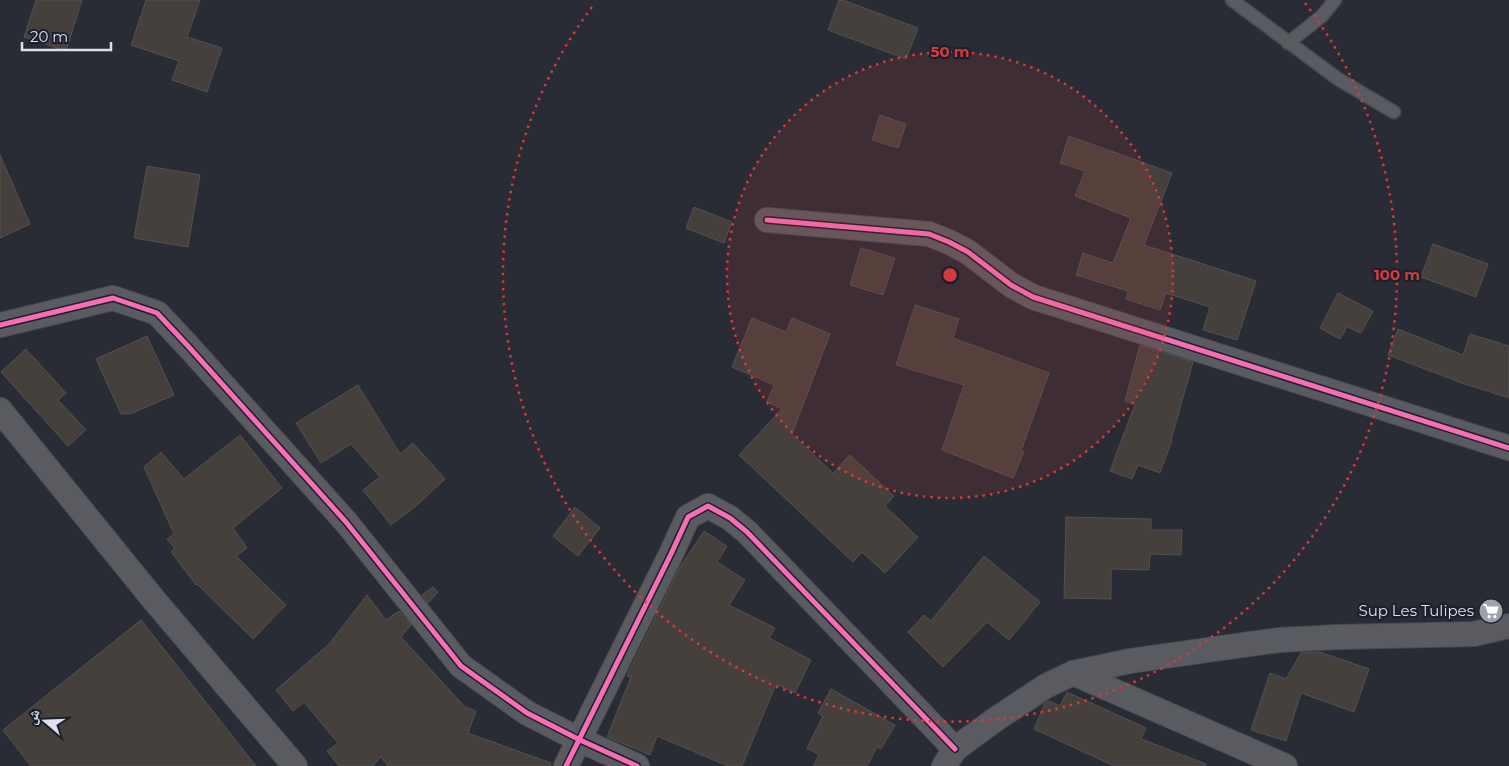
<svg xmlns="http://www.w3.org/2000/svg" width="1509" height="766" font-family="Montserrat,'Noto Naskh Arabic',sans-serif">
<rect width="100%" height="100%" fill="#292c34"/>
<g fill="#46403d" stroke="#525153">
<polygon points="36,0 82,0 66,51 24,37"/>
<polygon points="146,0 200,0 187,37 222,48 207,92 172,80 179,61 131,45"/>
<polygon points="839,0 843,0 918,28 906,59 828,30"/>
<polygon points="880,115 906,124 898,148 872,140"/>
<polygon points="1069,136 1172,173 1144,245 1256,281 1237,340 1203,330 1210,307 1166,293 1160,310 1126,299 1128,291 1076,275 1083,253 1113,263 1131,218 1075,196 1085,171 1060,163"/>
<polygon points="0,155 30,224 0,238"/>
<polygon points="147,166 200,175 188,247 134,238"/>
<polygon points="694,207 732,222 724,243 686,228"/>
<polygon points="1433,244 1488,264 1476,297 1421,277"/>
<polygon points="861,248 895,258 883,295 850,285"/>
<polygon points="1338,293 1373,311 1361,333 1347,327 1340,339 1320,328"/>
<polygon points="915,305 959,319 953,338 1049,373 1021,451 1024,452 1013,478 942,450 964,385 896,365"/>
<polygon points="752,318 786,332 792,318 830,334 792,434 833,473 850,455 894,496 885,506 918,537 885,573 862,552 853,562 739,455 782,409 767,402 774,385 732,367"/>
<polygon points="1398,329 1463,355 1470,334 1509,346 1509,398 1462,383 1388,355"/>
<polygon points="147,336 174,395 130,414 121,414 96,359"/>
<polygon points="1140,345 1193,362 1171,440 1172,440 1160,473 1138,465 1132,479 1110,471 1135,404 1125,401"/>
<polygon points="26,349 66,393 58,400 86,430 68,446 1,372"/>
<polygon points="358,385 400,454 413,443 445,479 416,506 391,525 363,490 380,477 351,444 321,463 296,423"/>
<polygon points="240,435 282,488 233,528 247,548 236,556 286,605 253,639 197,584 196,585 171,552 175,549 167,539 174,534 144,467 161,452 184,479"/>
<polygon points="575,507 600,528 578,556 553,536"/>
<polygon points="1066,517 1151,519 1151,530 1182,530 1181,555 1150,554 1149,570 1111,569 1111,599 1064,598"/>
<polygon points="704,531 727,546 717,562 745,580 729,605 775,628 769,638 811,660 795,693 776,684 742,766 728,766 657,736 650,755 607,737 631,677 627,676 629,671 680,567"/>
<polygon points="984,556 1040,602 1009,640 987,622 943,667 908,632 924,615 931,621"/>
<polygon points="433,587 438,592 428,603 422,595"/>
<polygon points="367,595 386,620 399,611 411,625 401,637 465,707 476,711 468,733 551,763 550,766 388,766 381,757 373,766 339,766 327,751 338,743 304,702 293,711 276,690 330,643"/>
<polygon points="141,620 256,766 31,766 3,730"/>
<polygon points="1320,652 1369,669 1354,712 1301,693 1286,741 1251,730 1270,673 1286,679 1301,653"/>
<polygon points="831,689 895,725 881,749 877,747 867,766 813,766 819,755 807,748 823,716 818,713"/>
<polygon points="1067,692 1146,728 1141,739 1206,764 1206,766 1114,766 1034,729 1045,703 1049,701 1060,706"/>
</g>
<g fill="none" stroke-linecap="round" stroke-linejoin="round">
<defs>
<g id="service">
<polyline points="1232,0 1338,79 1394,112"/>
<polyline points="1288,43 1322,16 1335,0"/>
</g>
<g id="minor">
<polyline points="767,220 929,234 949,242 968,252 1011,285 1033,297 1509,448"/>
<polyline points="0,325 113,298 157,313 188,346 346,522 461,666 527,713 580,740 637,766"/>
<polyline points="0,410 154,600 295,766"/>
<polyline points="1073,673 1285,766"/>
<polyline points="566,766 671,554 688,517 708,506 730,518 747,532 955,749"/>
<polyline points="944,766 955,749 996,719 1046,686 1073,673 1130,661 1279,640 1338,637 1474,634 1509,626"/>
</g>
</defs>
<use href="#service" stroke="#474a51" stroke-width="15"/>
<use href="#minor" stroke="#474a51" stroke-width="26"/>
<use href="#service" stroke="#595b61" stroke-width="12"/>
<use href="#minor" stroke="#595b61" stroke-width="24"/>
<defs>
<g id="cycleway">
<polyline points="767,220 929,234 949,242 968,252 1011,285 1033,297 1509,448"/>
<polyline points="0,325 113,298 157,313 188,346 346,522 461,666 527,713 580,740 637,766"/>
<polyline points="566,766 671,554 688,517 708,506 730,518 747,532 955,749"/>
</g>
</defs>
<use href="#cycleway" stroke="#1b202e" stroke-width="8"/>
<use href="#cycleway" stroke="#f96db3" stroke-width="5"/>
</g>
<circle cx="950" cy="275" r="223" fill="#d73a3c" fill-opacity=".12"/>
<g fill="none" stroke="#d73a3c" stroke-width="2.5" stroke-dasharray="2.5 5">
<circle cx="950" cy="275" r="223"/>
<path d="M1305 3A447 447 0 1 1 595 3"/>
</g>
<defs>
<symbol id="supermarket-disc" viewBox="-11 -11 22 22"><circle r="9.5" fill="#9fa2ab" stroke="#1b202e"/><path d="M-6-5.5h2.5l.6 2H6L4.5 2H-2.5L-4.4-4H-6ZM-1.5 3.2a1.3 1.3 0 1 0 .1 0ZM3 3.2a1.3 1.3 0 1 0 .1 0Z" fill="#fff"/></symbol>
</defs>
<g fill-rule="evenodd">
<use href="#supermarket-disc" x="1477" y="597" width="28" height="28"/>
</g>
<g text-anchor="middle" stroke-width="4.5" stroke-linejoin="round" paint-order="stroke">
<g font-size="15" fill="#dee1eb" stroke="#1b202e" text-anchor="end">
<text x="1474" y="616">Sup Les Tulipes</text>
</g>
</g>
<circle cx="950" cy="275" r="8" fill="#d73a3c" stroke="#1b202e" stroke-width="2.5"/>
<g font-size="15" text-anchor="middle" font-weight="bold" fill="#d73a3c" stroke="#1b202e" stroke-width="4.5" stroke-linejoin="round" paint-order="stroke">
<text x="950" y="57">50 m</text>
<text x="1397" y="280">100 m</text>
</g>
<g transform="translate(45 721) rotate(289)" stroke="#1b202e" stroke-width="4" paint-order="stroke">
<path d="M0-4L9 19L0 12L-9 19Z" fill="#dee1eb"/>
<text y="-8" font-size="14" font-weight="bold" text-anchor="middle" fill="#dee1eb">ش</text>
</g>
<path d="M22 42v8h89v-8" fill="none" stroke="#dee1eb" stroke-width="2.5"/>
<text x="30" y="42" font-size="15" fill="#dee1eb" stroke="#1b202e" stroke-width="4" paint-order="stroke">20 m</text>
</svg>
